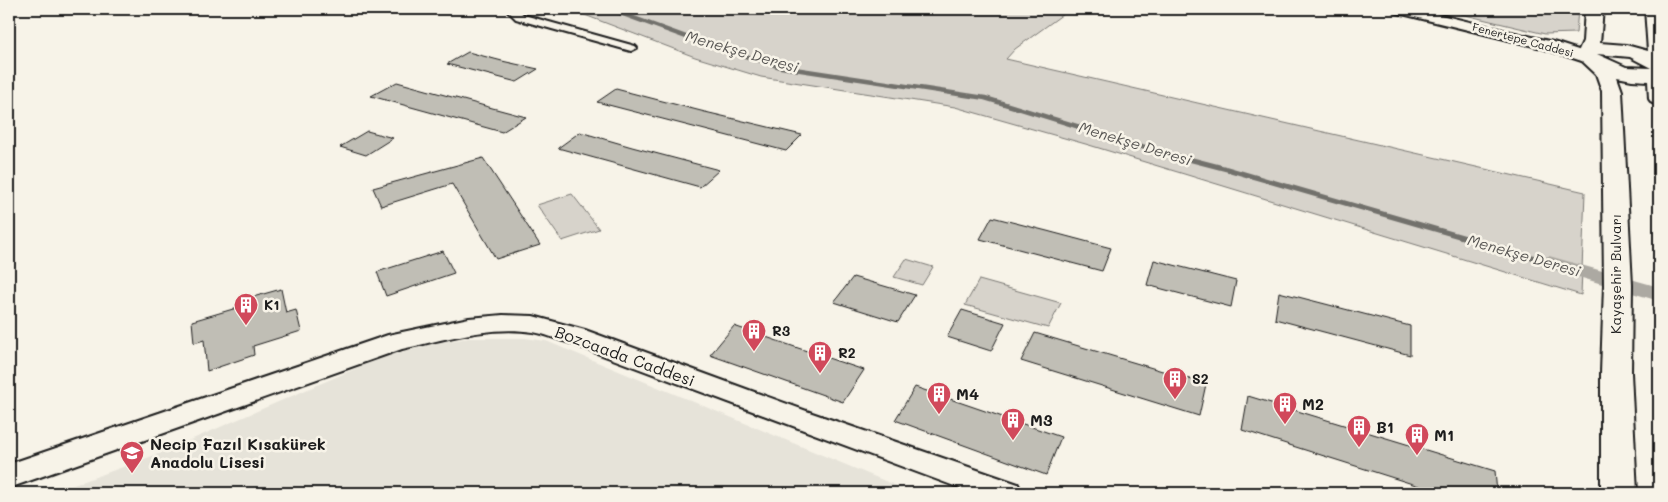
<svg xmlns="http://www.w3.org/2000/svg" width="1668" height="502" font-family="Mali,sans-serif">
<rect width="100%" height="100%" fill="#f7f3e8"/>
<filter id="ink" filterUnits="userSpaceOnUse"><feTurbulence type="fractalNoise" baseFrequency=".02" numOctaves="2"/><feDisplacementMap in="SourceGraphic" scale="10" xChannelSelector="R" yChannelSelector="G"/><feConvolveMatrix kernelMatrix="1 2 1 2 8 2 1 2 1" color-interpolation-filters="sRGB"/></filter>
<g filter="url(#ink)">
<polygon fill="#e6e3d9" points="469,338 525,338 546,341 914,493 52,493 158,454 380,358 440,342"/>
<g fill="#d7d3cb" stroke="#7a7874">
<polygon points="569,9 760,9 781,13 795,9 1070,9 1015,49 1006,59 1585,192 1581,295 1089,145 955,107 761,77 695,57"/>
<polygon points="1440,9 1578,9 1576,33 1545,34"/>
<polygon points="572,194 599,229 562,241 537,205"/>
<polygon points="906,259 933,267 922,285 894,277"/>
<polygon points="979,280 1061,303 1048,328 965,305"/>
</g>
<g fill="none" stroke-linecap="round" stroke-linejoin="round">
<polyline stroke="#72716c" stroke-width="4.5" points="609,9 700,42 781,67 985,98 1083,128"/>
<polyline stroke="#72716c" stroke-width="5" points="1079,127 1150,149 1227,169 1549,262"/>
<polygon fill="#aca9a2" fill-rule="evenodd" points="1549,256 1659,287 1659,301 1542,266 1539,262 1542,258"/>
</g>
<g fill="#c0beb5" stroke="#1c1c1c">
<polygon points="468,52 502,61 538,69 517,82 447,64"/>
<polygon points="397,82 485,106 526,117 502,132 371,96"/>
<polygon points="616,89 701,111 802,135 786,151 597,102"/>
<polygon points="367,131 393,138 366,155 340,147"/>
<polygon points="580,132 632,147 719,170 700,187 558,148"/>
<polygon points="483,158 540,245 496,259 452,184 381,206 373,188"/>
<polygon points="992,217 1047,231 1111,248 1102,271 980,239"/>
<polygon points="443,251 454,273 386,296 377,272"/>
<polygon points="1154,260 1236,281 1231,307 1147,285"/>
<polygon points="853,277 915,295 898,322 834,302"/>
<polygon points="281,289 286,313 296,310 301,331 253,346 254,355 207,371 204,340 194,343 192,321 240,307 239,301"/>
<polygon points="1279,292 1410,326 1410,355 1275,319"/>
<polygon points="962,310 1005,323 991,351 947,337"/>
<polygon points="734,326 798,348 864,370 843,402 710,355"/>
<polygon points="1035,333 1206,384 1199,416 1021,361"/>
<polygon points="915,387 1061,437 1046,475 895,420"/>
<polygon points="1248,396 1495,471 1497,493 1441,493 1242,430"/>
</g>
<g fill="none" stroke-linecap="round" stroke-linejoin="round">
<defs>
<polygon id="street" points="506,9 517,9 524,15 635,46 637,48 631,51 516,19"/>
<g id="secondary">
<polygon points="1392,9 1416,9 1553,42 1594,55 1596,58 1594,61 1588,63 1542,48 1394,12"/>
<path d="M 503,315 L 533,316 L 585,330 L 812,413 L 1018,484 L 1022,493 L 973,493 L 567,342 C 556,339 545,334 533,332 C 490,325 443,340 402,349 L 9,488 L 9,464 L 388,335 L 469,318 Z"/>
</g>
<path id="primary" d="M 1585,9 L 1603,9 L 1600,43 L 1626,45 L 1648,51 L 1645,9 L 1659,9 L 1659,105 L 1652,103 L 1649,99 L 1648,81 L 1632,80 L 1617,77 L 1622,91 L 1632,285 L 1631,373 L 1637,493 L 1601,493 L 1601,373 L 1604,285 L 1602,91 L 1596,74 L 1579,58 L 1578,52 L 1583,41 ZM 1597,54 L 1630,57 L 1651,68 L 1626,67 Z"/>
</defs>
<use href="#street" stroke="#1c1c1c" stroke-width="4"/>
<use href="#secondary" stroke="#1c1c1c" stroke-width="4"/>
<use href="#primary" stroke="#1c1c1c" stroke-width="4"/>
<use href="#street" fill="#f7f3e8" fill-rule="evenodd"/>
<use href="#secondary" fill="#f7f3e8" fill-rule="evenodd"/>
<use href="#primary" fill="#f7f3e8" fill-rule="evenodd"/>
</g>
</g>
<defs>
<symbol id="building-pin" viewBox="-11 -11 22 30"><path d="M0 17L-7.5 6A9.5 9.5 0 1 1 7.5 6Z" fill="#d1495b" stroke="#f7f3e8"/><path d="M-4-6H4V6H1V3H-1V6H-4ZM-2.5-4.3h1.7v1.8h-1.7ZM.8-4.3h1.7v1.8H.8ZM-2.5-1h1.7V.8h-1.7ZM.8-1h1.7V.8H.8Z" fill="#fff"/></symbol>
<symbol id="school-pin" viewBox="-11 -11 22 30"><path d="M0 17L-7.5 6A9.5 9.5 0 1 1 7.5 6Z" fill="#d1495b" stroke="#f7f3e8"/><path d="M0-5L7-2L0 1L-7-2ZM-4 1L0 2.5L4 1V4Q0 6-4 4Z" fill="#fff"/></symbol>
</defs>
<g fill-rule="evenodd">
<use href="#building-pin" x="232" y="291" width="28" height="38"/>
<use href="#building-pin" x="740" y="317" width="28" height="38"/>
<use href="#building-pin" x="806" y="339" width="28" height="38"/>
<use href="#building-pin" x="1161" y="365" width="28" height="38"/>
<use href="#building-pin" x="925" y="380" width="28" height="38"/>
<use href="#building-pin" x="1271" y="390" width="28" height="38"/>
<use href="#building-pin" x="999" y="406" width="28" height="38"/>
<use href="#building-pin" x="1345" y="413" width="28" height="38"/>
<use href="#building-pin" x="1403" y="421" width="28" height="38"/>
<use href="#school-pin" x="118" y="439" width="28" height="38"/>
</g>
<g text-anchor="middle" stroke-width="5" stroke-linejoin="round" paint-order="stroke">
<g font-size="11" fill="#1c1c1c" stroke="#f7f3e8">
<text transform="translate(1523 40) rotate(15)" y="4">Fenertepe Caddesi</text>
</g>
<g font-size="14" fill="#1c1c1c" stroke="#f7f3e8">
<text transform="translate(1616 274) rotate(-90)" y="5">Kayaşehir Bulvarı</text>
</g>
<g font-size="14" font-weight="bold" fill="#1c1c1c" stroke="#f7f3e8" text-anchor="start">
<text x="264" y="310">K1</text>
<text x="772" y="336">R3</text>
<text x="838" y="358">R2</text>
<text x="1192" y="384">S2</text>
</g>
<g font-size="15" font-style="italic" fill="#565452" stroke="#f7f3e8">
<text transform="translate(742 52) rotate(16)" y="5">Menekşe Deresi</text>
<text transform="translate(1135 144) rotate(17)" y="5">Menekşe Deresi</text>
<text transform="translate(1524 256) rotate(16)" y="5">Menekşe Deresi</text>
</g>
<g font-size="16" fill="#1c1c1c" stroke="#f7f3e8">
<text transform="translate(625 356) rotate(20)" y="6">Bozcaada Caddesi</text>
</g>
<g font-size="16" font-weight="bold" fill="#1c1c1c" stroke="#f7f3e8" text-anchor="start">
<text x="956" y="400">M4</text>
<text x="1302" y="410">M2</text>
<text x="1030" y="426">M3</text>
<text x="1376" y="433">B1</text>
<text x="1434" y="441">M1</text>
<text x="150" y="450">Necip Fazıl Kısakürek<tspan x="150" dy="18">Anadolu Lisesi</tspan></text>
</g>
</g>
<rect width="1668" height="502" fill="none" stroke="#f7f3e8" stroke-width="30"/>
<rect x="15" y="15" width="1638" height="472" fill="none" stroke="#1c1c1c" stroke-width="2" filter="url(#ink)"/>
</svg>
